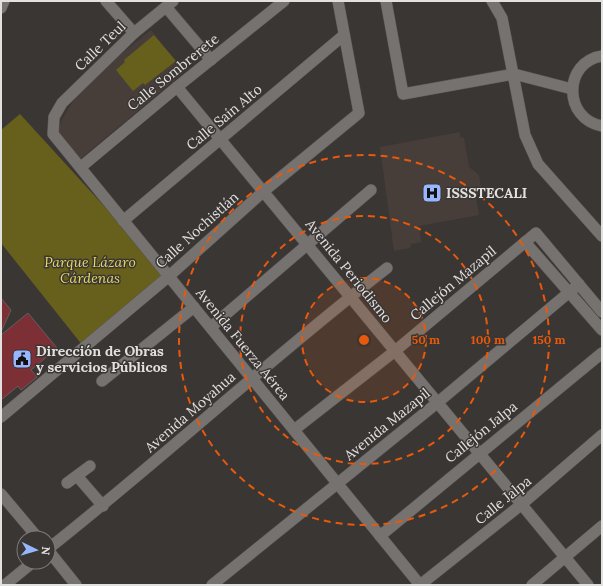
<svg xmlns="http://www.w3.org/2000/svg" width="603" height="586" font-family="Lora,serif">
<rect width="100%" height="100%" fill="#3a3634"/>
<g fill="#483e39">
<polygon points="151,30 184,72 79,160 59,135 58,127 77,94 107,65"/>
<polygon points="460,132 460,137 464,138 469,167 479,175 481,188 476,198 479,215 419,226 421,242 411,244 410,248 394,251 380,147"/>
</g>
<g fill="#675f1c">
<polygon points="154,35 176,61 145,85 143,83 133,91 116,70 125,62 124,60"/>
<polygon points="20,114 167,275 83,346 1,243 1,130"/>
</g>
<g fill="#7c2f34" stroke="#635e5e">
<polygon points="1,298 11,310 1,332"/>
<polygon points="28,313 57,348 31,370 37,377 21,390 18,386 1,400 1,335"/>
</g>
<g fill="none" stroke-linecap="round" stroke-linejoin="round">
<defs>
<g id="minor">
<polyline points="106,1 134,33"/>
<polyline points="173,1 134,33 62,103 54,117 53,134 420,585"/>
<polyline points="386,1 403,94 514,74 572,89"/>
<polyline points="492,1 502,18 525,135 538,164 602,236"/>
<polyline points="166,7 211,60"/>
<polyline points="1,8 4,1"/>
<path d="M 602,56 C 563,62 563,119 602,126"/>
<polyline points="177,87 588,585"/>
<polyline points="81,167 177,87 284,1"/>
<polyline points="123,221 344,35"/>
<polyline points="525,242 602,330"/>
<polyline points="211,327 371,190"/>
<polyline points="102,381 194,307"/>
<polyline points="1,417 168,277 264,191 359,113 338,1"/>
<polyline points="294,430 395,351 536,233 602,312"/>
<polyline points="77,476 103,506"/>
<polyline points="67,483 90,466"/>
<polyline points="1,494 38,538"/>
<polyline points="380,536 602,353"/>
<path d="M 48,549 C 163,458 271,358 387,268"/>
<polyline points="48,550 76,585"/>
<polyline points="5,585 33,562"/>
<polyline points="212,585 437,403 579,284"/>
<polyline points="420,585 522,504 602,435"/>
<polyline points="532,585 602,526"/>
</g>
</defs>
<use href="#minor" stroke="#575453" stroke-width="12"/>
<use href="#minor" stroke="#767270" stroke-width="11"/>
</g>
<circle cx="364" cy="340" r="62" fill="#e8590c" fill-opacity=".12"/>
<g fill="none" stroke="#e8590c" stroke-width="2" stroke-dasharray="7 5">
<circle cx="364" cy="340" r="62"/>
<circle cx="364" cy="340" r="124"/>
<circle cx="364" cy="340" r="185"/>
</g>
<defs>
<symbol id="hospital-square" viewBox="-11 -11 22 22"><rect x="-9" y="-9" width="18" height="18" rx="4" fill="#97b6fd" stroke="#3a3634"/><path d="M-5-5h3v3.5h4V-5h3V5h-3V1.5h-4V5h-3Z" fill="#111"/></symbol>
<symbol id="civic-square" viewBox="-11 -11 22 22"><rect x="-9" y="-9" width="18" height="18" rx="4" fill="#97b6fd" stroke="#3a3634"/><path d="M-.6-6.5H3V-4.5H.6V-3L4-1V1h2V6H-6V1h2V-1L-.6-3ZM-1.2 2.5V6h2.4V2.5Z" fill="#111"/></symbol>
</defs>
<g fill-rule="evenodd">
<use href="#hospital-square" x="421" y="182" width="22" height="22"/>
<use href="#civic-square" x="11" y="348" width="22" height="22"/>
</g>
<g text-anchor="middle" stroke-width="3" stroke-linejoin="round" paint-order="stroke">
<g font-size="14" fill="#e3e1e0" stroke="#3a3634">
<text transform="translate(100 46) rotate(-44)" y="5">Calle Teul</text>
<text transform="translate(173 72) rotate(-39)" y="5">Calle Sombrerete</text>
<text transform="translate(224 117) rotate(-40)" y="5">Calle Saín Alto</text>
<text transform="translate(197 230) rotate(-42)" y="5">Calle Nochistlán</text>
<text transform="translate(349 271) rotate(51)" y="5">Avenida Periodismo</text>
<text transform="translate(453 283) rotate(-40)" y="5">Callejón Mazapil</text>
<text transform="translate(243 344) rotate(51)" y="5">Avenida Fuerza Aérea</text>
<text transform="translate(190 412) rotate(-41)" y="5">Avenida Moyahua</text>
<text transform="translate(387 424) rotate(-39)" y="5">Avenida Mazapil</text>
<text transform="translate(481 432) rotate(-39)" y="5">Callejón Jalpa</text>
<text transform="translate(503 500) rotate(-39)" y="5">Calle Jalpa</text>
</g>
<g font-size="14" font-weight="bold" fill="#e3e1e0" stroke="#3a3634" text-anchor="start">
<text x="446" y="198">ISSSTECALI</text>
<text x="36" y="356">Dirección de Obras<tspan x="36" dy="16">y servicios Públicos</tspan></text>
</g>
<g font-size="14" font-style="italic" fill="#e5d864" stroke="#3a3634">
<text x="90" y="267">Parque Lázaro<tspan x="90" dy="16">Cárdenas</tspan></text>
</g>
</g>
<circle cx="364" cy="340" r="6" fill="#e8590c" stroke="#3a3634" stroke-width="2"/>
<g font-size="12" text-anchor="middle" font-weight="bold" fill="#e8590c" stroke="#3a3634" stroke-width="3" stroke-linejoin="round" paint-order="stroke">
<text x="426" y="344">50 m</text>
<text x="488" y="344">100 m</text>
<text x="549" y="344">150 m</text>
</g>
<rect width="603" height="586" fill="none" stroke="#e3e1e0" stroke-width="4"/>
<g transform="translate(36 550) rotate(95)"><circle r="19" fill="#3a3634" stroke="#7e7a79"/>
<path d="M0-3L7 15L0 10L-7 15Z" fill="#97b6fd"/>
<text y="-6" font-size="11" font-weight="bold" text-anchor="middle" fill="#e3e1e0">N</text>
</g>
</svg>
